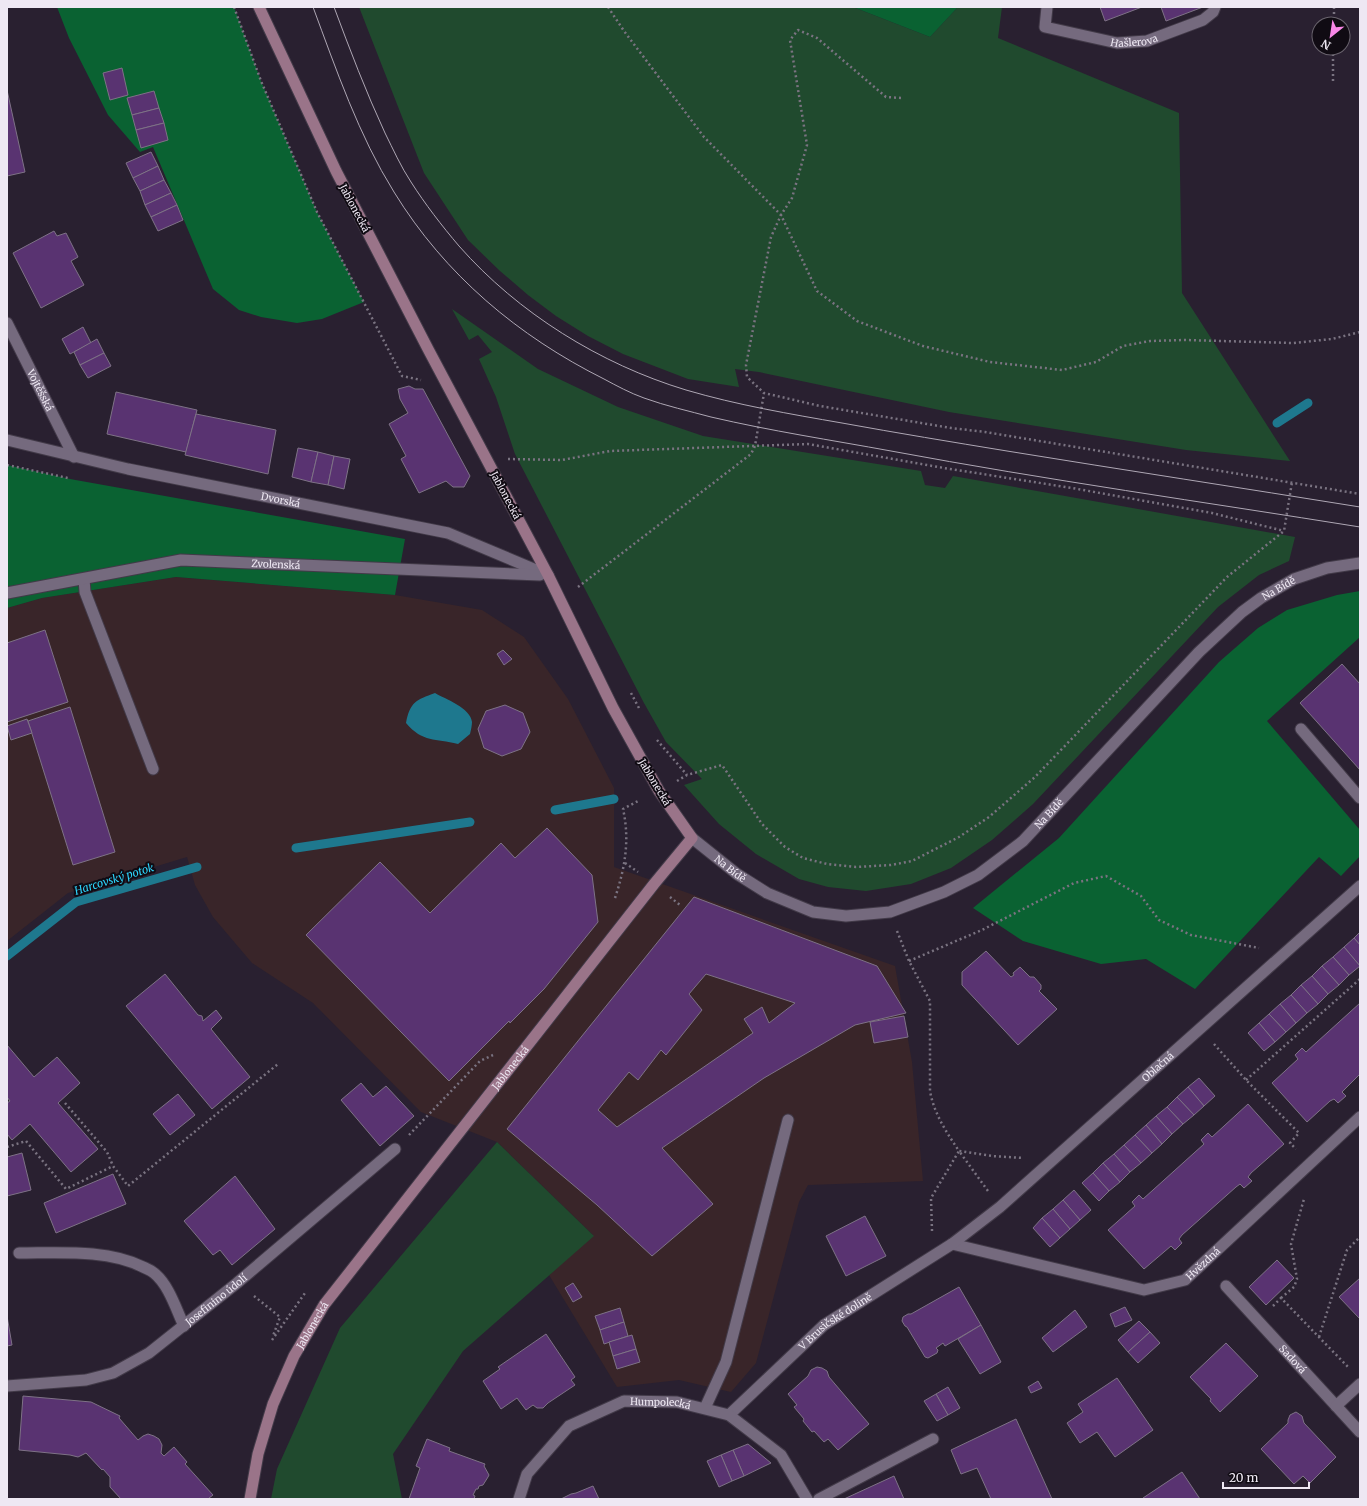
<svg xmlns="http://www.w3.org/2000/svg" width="1367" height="1506" font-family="Merriweather,serif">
<rect width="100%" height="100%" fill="#292030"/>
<polygon fill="#392529" points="176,577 395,595 482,610 524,637 568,699 614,788 614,867 895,966 912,1062 923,1181 808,1185 799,1202 756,1363 731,1392 679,1380 617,1387 549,1275 593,1235 497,1142 421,1112 313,1003 252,963 213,917 195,885 187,857 68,893 7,941 7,608 42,598"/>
<g fill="#204a2e">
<polygon points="359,7 853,7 930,37 958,7 1002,7 998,38 1179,113 1182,293 1290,461 1186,450 949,412 759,372 735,369 739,387 688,379 623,354 588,336 556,316 528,295 500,271 468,240 424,173"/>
<polygon points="452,309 538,369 618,407 703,436 921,471 925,485 945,488 953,476 1295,537 1289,561 1259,575 1218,607 1033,804 992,840 951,868 911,884 866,891 828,887 799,879 756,854 719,824 684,785 702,779 666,742 644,703 515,454 496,397 479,359 492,352 478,335 469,340"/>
<polygon points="497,1142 594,1236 463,1351 393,1454 402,1499 271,1499 277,1469 340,1328"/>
</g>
<g fill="#0a6232">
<polygon points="57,7 234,7 261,81 317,212 364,302 322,319 297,323 261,317 239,310 213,289 153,147 140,152 108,115 69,38"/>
<polygon points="853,7 958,7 930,37"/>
<polygon points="7,465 70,479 405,539 395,595 176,577 42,598 7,608"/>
<polygon points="1360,591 1360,637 1267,721 1360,830 1360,856 1341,876 1319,857 1195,989 1146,959 1101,964 1023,941 973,908 1059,838 1219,662 1258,628 1287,610 1337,595"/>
</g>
<path fill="#1e788e" d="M 435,693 C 445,699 471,708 472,722 C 472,725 471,730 470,734 L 458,744 C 435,738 423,743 406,723 C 410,702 416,700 435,693 Z"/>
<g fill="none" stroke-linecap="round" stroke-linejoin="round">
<g stroke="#1e788e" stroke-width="9">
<polyline points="1277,423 1308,403"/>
<polyline points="555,810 614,799"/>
<polyline points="296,848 470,822"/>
<polyline points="7,956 76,902 197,867"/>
</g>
</g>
<g fill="#593371" stroke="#7e7286" fill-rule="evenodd">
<polygon points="1100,7 1142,7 1105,21"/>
<polygon points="1161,7 1203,7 1166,21"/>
<polygon points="122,68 128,95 110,100 103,73"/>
<polygon points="7,90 25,172 7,176"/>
<polygon points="154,91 159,108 132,115 127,98"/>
<polygon points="159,108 164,123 136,130 132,115"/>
<polygon points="164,123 168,140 141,148 136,130"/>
<polygon points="151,152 158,166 133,178 126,163"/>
<polygon points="158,166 164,180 140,191 133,178"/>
<polygon points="164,180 171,193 145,205 140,191"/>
<polygon points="171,193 177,205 151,217 145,205"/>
<polygon points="177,205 183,220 158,231 151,217"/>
<polygon points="54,231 57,236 66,233 78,257 71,261 84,285 41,308 13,253"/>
<polygon points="83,327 91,343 70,354 62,339"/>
<polygon points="97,339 104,353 80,365 74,352"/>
<polygon points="104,353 111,366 88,378 80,365"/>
<polygon points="409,386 415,389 423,389 470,476 464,487 453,487 446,481 419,493 401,459 406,456 389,424 408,413 400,399 398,389"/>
<polygon points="116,392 197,410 186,452 107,434"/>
<polygon points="196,414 276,430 268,474 185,455"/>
<polygon points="298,448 318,452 311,482 292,477"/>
<polygon points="318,452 334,456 328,485 311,482"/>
<polygon points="334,456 350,459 344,489 328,485"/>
<polygon points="45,630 68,702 7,722 7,643"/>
<polygon points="503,650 512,659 504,665 497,654"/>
<polygon points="1342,664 1360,684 1360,770 1300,703"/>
<polygon points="505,705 523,713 530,732 521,749 502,756 484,748 478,729 486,711"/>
<polygon points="70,707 115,852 73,865 28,721"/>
<polygon points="27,719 32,733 11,740 7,726"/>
<polygon points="547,828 592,875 598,922 544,989 510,1023 509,1021 449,1081 306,935 380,862 430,913 501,843 515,858"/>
<path d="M 694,897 L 877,966 L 906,1013 L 855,1025 L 764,1078 L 662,1148 L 713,1204 L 652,1256 L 597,1205 L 507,1129 ZM 706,974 L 795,1003 L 769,1023 L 762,1007 L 744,1019 L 753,1033 L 617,1127 L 598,1110 L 629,1072 L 638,1080 L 661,1050 L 666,1055 L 702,1010 L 689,994 Z"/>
<polygon points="1360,932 1360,945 1354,938"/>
<polygon points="1354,938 1360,945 1360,966 1344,947"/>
<polygon points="1344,947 1360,966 1349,975 1333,957"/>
<polygon points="986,951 1011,977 1014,975 1013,973 1020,967 1030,977 1034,977 1041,985 1041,989 1039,991 1057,1009 1018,1045 962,985 962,972"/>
<polygon points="1333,957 1349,975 1339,985 1322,966"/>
<polygon points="1322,966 1339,985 1328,994 1312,976"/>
<polygon points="165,974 198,1015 202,1016 203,1021 216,1010 222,1018 211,1029 250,1077 212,1109 126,1006"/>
<polygon points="1312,976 1328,994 1318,1004 1301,985"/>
<polygon points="1301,985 1318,1004 1307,1013 1291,995"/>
<polygon points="1291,995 1307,1013 1296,1023 1280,1004"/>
<polygon points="1360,1003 1360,1074 1342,1092 1346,1096 1338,1103 1334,1099 1330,1101 1307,1122 1272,1083 1298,1059 1295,1055 1302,1048 1306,1052"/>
<polygon points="1280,1004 1296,1023 1286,1032 1269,1014"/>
<polygon points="1269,1014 1286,1032 1275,1042 1259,1023"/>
<polygon points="904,1016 908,1037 874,1043 870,1022"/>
<polygon points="1259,1023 1275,1042 1264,1051 1248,1033"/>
<polygon points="7,1045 34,1077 57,1057 80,1083 58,1103 98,1149 71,1172 30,1124 12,1140 7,1134 7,1103 10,1101 7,1097"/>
<polygon points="1199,1078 1215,1096 1204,1106 1188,1087"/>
<polygon points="361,1083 373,1097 386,1086 414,1116 380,1146 341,1100"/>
<polygon points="1188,1087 1204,1106 1194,1115 1177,1097"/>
<polygon points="178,1094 195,1115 170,1135 153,1114"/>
<polygon points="1177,1097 1194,1115 1183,1124 1167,1107"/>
<polygon points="1248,1104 1284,1144 1251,1173 1248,1177 1252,1181 1244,1188 1240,1184 1236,1187 1182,1235 1179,1239 1182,1243 1175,1250 1171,1246 1144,1269 1108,1230 1135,1206 1132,1202 1139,1195 1143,1199 1204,1144 1201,1140 1208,1133 1212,1137"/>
<polygon points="1167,1107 1183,1124 1172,1134 1156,1116"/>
<polygon points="1156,1116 1172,1134 1162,1144 1146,1125"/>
<polygon points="1146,1125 1162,1144 1152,1153 1135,1135"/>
<polygon points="1135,1135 1152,1153 1141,1163 1124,1145"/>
<polygon points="1124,1145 1141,1163 1130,1172 1114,1154"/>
<polygon points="22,1153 31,1190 7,1196 7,1157"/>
<polygon points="1114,1154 1130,1172 1120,1182 1103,1163"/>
<polygon points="1103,1163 1120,1182 1109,1191 1093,1173"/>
<polygon points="1093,1173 1109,1191 1099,1201 1082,1183"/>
<polygon points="113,1174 126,1204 56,1233 44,1203"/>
<polygon points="235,1176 275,1229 232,1265 220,1250 213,1255 184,1221"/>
<polygon points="1074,1190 1091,1210 1080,1220 1063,1200"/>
<polygon points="1063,1200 1080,1220 1070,1229 1053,1209"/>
<polygon points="1053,1209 1070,1229 1060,1238 1042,1218"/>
<polygon points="865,1216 886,1256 846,1276 826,1236"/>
<polygon points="1042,1218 1060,1238 1050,1247 1033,1228"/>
<polygon points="1277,1260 1294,1278 1266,1305 1249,1287"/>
<polygon points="1360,1278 1360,1319 1339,1297"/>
<polygon points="573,1283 582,1297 573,1302 565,1288"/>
<polygon points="959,1287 981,1325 945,1346 943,1343 936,1348 938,1350 937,1353 928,1358 925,1357 907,1327 905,1326 902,1321 903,1317 908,1314 911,1314"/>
<polygon points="1125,1307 1132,1320 1115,1327 1110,1314"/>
<polygon points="620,1308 624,1322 600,1330 595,1316"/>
<polygon points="1075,1310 1087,1327 1053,1352 1042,1338"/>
<polygon points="7,1316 12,1345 7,1346"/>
<polygon points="1139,1321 1150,1332 1128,1352 1118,1340"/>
<polygon points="624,1322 628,1336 604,1344 600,1330"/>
<polygon points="981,1325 1001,1362 980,1374 958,1339"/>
<polygon points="1150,1332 1160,1343 1138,1363 1128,1352"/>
<polygon points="546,1334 575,1377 571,1380 575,1385 548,1403 543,1408 537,1408 533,1405 526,1410 517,1398 501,1409 483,1381 500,1369 498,1367"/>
<polygon points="632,1335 636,1349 613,1356 609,1342"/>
<polygon points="1226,1343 1258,1376 1220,1412 1210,1401 1211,1399 1190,1377"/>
<polygon points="636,1349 640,1362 617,1369 613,1356"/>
<polygon points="817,1367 822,1368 827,1371 829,1377 869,1424 838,1450 828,1439 824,1442 814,1431 812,1432 803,1421 804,1419 794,1407 797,1405 788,1394 808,1376 811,1370"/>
<polygon points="1117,1378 1153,1430 1115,1457 1097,1432 1080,1443 1067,1423 1083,1412 1078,1404"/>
<polygon points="1038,1381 1042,1388 1031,1393 1028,1387"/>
<polygon points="948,1387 960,1408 948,1415 936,1394"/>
<polygon points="936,1394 948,1415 937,1421 924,1401"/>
<polygon points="23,1396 91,1402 120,1416 119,1418 138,1440 143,1436 148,1434 154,1436 159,1439 162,1445 161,1453 164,1456 174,1447 187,1462 185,1464 213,1495 209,1498 210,1499 121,1499 110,1487 110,1477 103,1469 102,1470 86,1453 78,1457 70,1455 19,1450"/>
<polygon points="1296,1412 1302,1416 1304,1423 1336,1457 1310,1483 1303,1476 1294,1484 1261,1449 1288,1423 1288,1420 1290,1415"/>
<polygon points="1016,1419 1052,1499 991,1499 977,1468 961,1474 951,1450"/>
<polygon points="427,1439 450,1448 449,1451 485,1464 484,1466 489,1475 488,1477 483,1485 479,1486 478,1489 476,1489 473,1495 475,1496 474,1499 409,1499 420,1468 416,1466"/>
<polygon points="748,1444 771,1463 744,1476 733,1450"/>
<polygon points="733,1450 744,1476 732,1481 721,1455"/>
<polygon points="721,1455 732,1481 719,1487 707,1461"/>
<polygon points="1182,1472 1200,1499 1144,1499 1143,1498"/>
<polygon points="894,1476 904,1499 844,1499"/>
<polygon points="593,1486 599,1499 561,1499 571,1494 576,1493"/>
</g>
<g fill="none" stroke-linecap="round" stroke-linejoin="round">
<defs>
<g id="service">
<path id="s1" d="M 1047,7 L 1045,27 L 1117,43 L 1147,41 L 1203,20 L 1213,12 L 1215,7"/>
<polyline points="84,579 85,592 153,769"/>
<polyline points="1301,729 1360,798"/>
<path d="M 19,1253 C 59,1253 108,1249 143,1267 C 147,1269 151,1270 154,1273 C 169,1285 176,1309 184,1326"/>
<polyline points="705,1408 726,1362 788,1120"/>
<polyline points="819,1499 933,1439"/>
</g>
<g id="minor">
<path id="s2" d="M 7,323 L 74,457"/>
<path id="s3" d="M 7,440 L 128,469 L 448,533 L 548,575"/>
<path id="s4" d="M 7,593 L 181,560 L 540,575"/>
<path id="s5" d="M 952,1244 L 1144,1290 L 1185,1280 L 1360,1117"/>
<path id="s6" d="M 1226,1286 L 1360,1432"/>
<path id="s7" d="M 7,1386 L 86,1380 L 113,1373 L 149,1353 L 237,1283 L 395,1149"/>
<polyline points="1336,1406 1360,1384"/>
<path id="s8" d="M 729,1415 L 824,1325 L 952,1244 L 1000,1207 L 1360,886"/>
<path id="s9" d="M 519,1499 L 527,1474 L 569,1426 L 624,1401 L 677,1402 L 729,1415 L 781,1455 L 807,1499"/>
</g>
<g id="tertiary">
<path id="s10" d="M 692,838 L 737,874 L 767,893 L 813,912 L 846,916 L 890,912 L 944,892 L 978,875 L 1023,841 L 1199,652 L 1242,612 L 1261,598 L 1294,579 L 1327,568 L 1360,563"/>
</g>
<g id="secondary">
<path id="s11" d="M 250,1499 L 258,1454 L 273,1404 L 294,1356 L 324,1305 L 654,884 L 692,838 L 659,791 L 613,708 L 548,575 L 428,349 L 336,171 L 259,7"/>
</g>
</defs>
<use href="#service" stroke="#423a48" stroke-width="13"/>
<use href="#minor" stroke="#423a48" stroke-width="13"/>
<use href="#tertiary" stroke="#423a48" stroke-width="13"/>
<use href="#secondary" stroke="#423a48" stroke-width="13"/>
<g stroke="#7a7381" stroke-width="2.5" stroke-dasharray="2 3" stroke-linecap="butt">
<polyline points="234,7 261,81 317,212 402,376 421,380"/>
<polyline points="608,7 624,31 704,137 781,215 817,291 857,321 923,346 990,362 1062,370 1096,362 1123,346 1150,341 1185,340 1293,343 1332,339 1360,332"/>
<polyline points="1334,24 1334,7"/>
<polyline points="1333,81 1333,48"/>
<polyline points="901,98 886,97 817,38 798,30 790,40 807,145 792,198 781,215 771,237 746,365 747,377 764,393 820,406 951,428 985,432 1360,494"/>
<polyline points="508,459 562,460 610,451 808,444 944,468 1072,488 1212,513 1284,531"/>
<polyline points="7,465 68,478"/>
<polyline points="578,587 751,454 755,446 764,393"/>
<polyline points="631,693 640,710"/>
<polyline points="657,740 687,775"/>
<polyline points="677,781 687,775 722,765 762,824 785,847 803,858 827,864 856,867 891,865 912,861 959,837 989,817 1035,777 1227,577 1284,531 1292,482"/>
<polyline points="625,863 638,872"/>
<polyline points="670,897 680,905"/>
<path d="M 615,898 C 625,868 630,840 623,809 L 640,800"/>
<path d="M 897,931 L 909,961 L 930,1001 L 930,1091 C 934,1114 947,1133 959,1151 L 992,1156 L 1023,1158"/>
<polyline points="909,961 982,930 1074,883 1106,876 1141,896 1159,920 1191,935 1259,948"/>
<polyline points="1214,1044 1246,1080 1299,1133 1290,1143 1296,1149"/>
<polyline points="1246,1080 1360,979"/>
<polyline points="65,1103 107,1152 113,1166 128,1186 278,1064"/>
<polyline points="409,1135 480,1061 493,1055"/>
<polyline points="7,1147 26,1141 66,1189 113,1166"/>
<polyline points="932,1231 931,1198 959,1151 988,1191"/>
<polyline points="254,1296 280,1317 273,1336"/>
<polyline points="1281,1298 1294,1287 1297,1279 1291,1244 1304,1199"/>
<polyline points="1273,1306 1281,1298 1349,1368"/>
<polyline points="1319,1337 1347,1250 1360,1237"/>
<polyline points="272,1340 305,1293"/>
</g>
<use href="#service" stroke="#756a7e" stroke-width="11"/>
<use href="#minor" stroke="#756a7e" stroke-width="11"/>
<use href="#tertiary" stroke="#756a7e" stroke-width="11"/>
<use href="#secondary" stroke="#9a7489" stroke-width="11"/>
<g stroke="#aea7b4" stroke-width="1">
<path d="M 313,7 C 336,69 359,136 394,192 C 445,275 518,336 604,379 C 617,386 630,393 644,398 C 666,406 689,411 711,417 C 771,431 831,440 891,451 C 1047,480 1204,502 1360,527"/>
<path d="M 334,7 C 350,50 366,92 385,133 C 393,149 401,167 411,182 C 425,204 442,226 459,246 C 518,313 600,364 686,390 C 737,405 790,414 842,423 C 897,433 952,442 1007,451 C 1124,470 1242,488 1360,507"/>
</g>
</g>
<g text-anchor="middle" stroke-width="4" stroke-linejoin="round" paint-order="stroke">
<g font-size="10" fill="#eee8f3" stroke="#100b13">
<text dy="4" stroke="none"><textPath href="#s1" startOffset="111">Hašlerova</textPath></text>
<text transform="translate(355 208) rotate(62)" y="4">Jablonecká</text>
<text dy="4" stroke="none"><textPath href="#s2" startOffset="75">Vojtěšská</textPath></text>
<text transform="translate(506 495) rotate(62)" y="4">Jablonecká</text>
<text dy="4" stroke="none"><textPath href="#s3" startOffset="280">Dvorská</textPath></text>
<text dy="4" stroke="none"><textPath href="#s4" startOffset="272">Zvolenská</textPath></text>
<text dy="4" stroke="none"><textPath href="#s10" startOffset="733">Na Bídě</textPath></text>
<text transform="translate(655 782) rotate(59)" y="4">Jablonecká</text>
<text dy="4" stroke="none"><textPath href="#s10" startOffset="410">Na Bídě</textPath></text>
<text dy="4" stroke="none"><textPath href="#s10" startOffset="49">Na Bídě</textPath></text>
<text dy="4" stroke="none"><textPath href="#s8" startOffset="554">Oblačná</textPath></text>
<text dy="4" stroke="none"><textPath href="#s11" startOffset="511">Jablonecká</textPath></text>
<text dy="4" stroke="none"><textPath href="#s5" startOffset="264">Hvězdná</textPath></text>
<text dy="4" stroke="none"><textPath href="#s7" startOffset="234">Josefinino údolí</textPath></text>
<text dy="4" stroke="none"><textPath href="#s8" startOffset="142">V Brusičské dolině</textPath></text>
<text dy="4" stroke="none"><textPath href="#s11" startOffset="186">Jablonecká</textPath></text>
<text dy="4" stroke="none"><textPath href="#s6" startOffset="99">Sadová</textPath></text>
<text dy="4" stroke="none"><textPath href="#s9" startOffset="187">Humpolecká</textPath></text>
</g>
<g font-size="11" font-style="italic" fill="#2dd5fd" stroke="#100b13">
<text transform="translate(114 879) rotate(-17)" y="4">Harcovský potok</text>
</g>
</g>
<rect width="1367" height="1506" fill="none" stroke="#eee8f3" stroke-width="16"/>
<g transform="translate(1331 36) rotate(210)"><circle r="19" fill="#100b13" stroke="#69636d"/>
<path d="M0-3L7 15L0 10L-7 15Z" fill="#f987e8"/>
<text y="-6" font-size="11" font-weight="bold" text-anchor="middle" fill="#eee8f3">N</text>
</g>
<path d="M1223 1482v6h86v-6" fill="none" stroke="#eee8f3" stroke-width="2"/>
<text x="1229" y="1482" font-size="12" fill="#eee8f3" stroke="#100b13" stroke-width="3" paint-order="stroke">20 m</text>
</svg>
